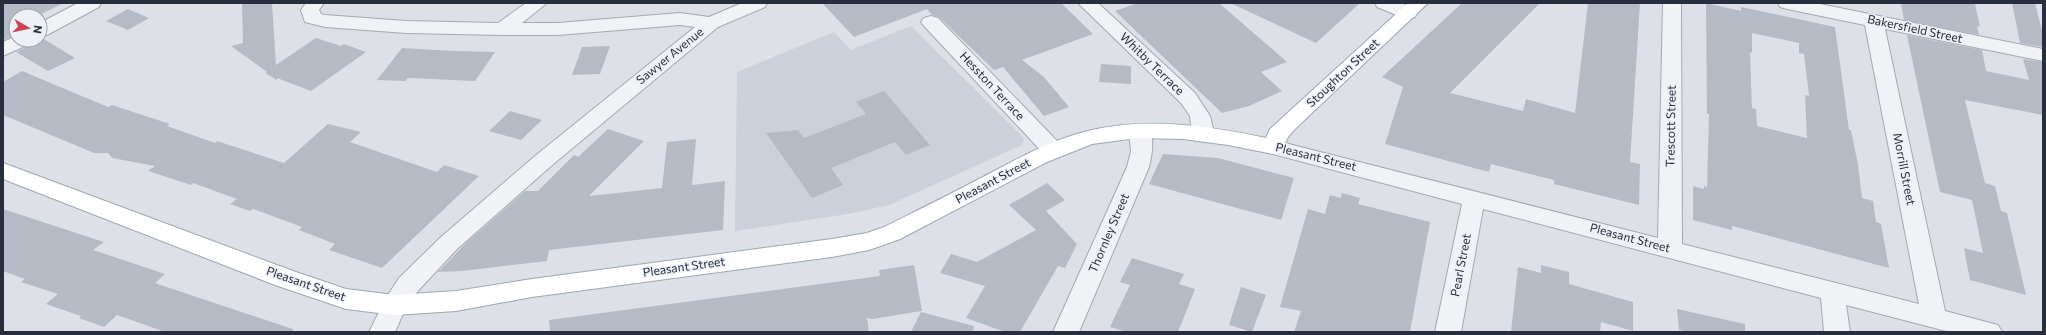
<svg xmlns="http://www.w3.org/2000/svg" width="2046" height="335" font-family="Commissioner,sans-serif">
<rect width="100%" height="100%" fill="#dde1e7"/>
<polygon fill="#cbd0d9" points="911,26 1024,138 1022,145 889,205 848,214 735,231 737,72 834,32 851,50"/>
<g fill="#b5bbc4" fill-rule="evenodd">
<polygon points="3,3 64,3 37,16 16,16 16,35 3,40"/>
<polygon points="242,3 272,3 276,65 316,38 341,46 344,44 366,52 311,91 277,78 277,80 265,73 267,72 231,46 243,43"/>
<polygon points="822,3 1061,3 1093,34 1022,60 1044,77 1069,107 1044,116 1003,67 994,70 939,17 932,15 927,9 854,37"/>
<polygon points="1138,3 1219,3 1287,62 1261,72 1282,91 1249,106 1222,113 1115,11"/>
<polygon points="1230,3 1360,3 1316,43"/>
<polygon points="1462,3 1540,3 1450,93 1523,111 1526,99 1575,113 1588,3 1640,3 1630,162 1640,164 1639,205 1554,184 1554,180 1491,164 1489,172 1385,144 1403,87 1382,77"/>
<path d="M 1706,3 L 1741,11 L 1741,7 L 1835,27 L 1849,130 L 1851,130 L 1858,165 L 1862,198 L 1873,201 L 1876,222 L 1881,224 L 1889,268 L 1732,226 L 1732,230 L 1693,220 L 1693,186 L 1704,189 L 1704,186 L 1707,187 L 1709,114 L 1707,114 ZM 1752,33 L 1799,43 L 1799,53 L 1804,54 L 1809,96 L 1805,95 L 1807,138 L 1757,126 L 1756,109 L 1752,108 L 1750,52 L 1752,53 Z"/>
<polygon points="1901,3 1975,3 1980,27 1977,26 1979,35 1904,20"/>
<polygon points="2012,3 2035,3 2043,35 2043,47 2020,43"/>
<polygon points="128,9 149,18 128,30 106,21"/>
<polygon points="1907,35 1982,50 1986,71 2029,80 2023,59 2043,62 2043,115 1965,100 1985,183 1995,186 2001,211 2007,213 2026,295 1970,280 1964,248 1983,253 1972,200 1940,192"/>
<polygon points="40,38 42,38 75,58 48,71 16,52 30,45 33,40 40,40"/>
<polygon points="610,46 600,74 572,75 582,47"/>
<polygon points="402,48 455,51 495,52 475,81 408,78 405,81 377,80"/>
<polygon points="1101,64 1131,66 1131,84 1099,82"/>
<polygon points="22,71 108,107 112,105 170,124 167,126 215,143 217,141 284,163 328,124 361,132 350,142 437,172 444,165 479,176 382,268 329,250 335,244 299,230 302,227 253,209 250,211 230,204 237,199 193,183 191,185 148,171 155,166 112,158 108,153 94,153 3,115 3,82"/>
<polygon points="884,91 930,145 906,155 895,142 831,168 843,185 812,198 766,133 798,130 804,138 866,114 856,102"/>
<polygon points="510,111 542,120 521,140 489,131"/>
<polygon points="608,129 644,141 589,196 662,188 667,142 696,139 692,185 725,181 723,230 549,250 547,261 462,271 438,272 467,242 525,191 538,191 574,155 578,157"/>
<polygon points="1163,154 1218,158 1294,178 1281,220 1149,184"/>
<polygon points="1047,183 1065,200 1046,211 1077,244 1065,268 1058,266 1020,332 1005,332 966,318 985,286 940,273 951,254 977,262 1036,230 1009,205"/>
<polygon points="1342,193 1360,198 1358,204 1430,222 1410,332 1294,332 1301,311 1280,307 1308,209 1325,214 1330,195 1341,198"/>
<polygon points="3,209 104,242 93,250 165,274 155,283 293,329 293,332 165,332 117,315 104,327 79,318 81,316 46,304 58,294 21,282 25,279 3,271"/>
<polygon points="1132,258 1184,274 1179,284 1195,289 1178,332 1126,332 1110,327 1130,285 1120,282"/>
<polygon points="914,265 922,311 872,319 867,318 869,332 550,332 549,320 880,276 879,270"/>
<polygon points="1541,265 1569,272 1569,284 1633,302 1633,331 1601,322 1600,332 1511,332 1518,267 1541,273"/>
<polygon points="1241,287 1266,295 1252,332 1229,325"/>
<polygon points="1677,309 1745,324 1745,332 1688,332 1679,330"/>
<polygon points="921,312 974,326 973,332 911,332"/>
</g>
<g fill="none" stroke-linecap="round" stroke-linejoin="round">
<defs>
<g id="minor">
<polygon points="78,3 101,3 99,7 47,35 40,37 40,23"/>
<polygon points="306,3 324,3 319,10 321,14 325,15 406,21 498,23 526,3 547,3 522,23 558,23 680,13 709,17 742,3 767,3 765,7 718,27 551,166 457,249 417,292 405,309 395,332 369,332 386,298 399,278 441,237 535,156 695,27 680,25 558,35 502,35 406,33 325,27 305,22 301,10"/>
<polygon points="1078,3 1098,3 1195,93 1210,116 1214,133 1211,138 1203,140 1195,138 1192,133 1190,116 1181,103"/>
<path d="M 1375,3 C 1388,3 1409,0 1417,13 L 1415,17 L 1408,19 L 1401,17 L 1377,7 Z"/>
<polygon points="1663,3 1681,3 1682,244 1919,304 1865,25 1787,9 1780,7 1778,3 1815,3 2043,49 2043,61 1885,29 1945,311 1998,325 2002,332 1950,332 1846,305 1850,332 1824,332 1821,298 1483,209 1461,332 1435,332 1462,204 1265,152 1262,147 1265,142 1273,140 1658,238"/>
<polygon points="931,16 938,18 1061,145 1064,150 1061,155 1053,157 1045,155 924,26 921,22 924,18"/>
<polygon points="16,36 16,40 32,40 29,44 3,56 3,42"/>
<path d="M 1140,125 L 1148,127 C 1155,139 1152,154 1149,167 L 1079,332 L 1053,332 L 1127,167 L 1131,151 L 1129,132 L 1132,127 Z"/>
</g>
<path id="major" d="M 1408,3 L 1428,3 L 1295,129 L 1288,137 L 1281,152 L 1273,154 L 1228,145 L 1183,139 L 1137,138 L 1092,144 L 1047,162 L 900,239 L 869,250 L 832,257 L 532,297 L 456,311 L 395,315 L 346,309 L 275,285 L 3,179 L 3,163 L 293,271 L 346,289 L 395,295 L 456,291 L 532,279 L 832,239 L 867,233 L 884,227 C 916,211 949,195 981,178 C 1017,159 1052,139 1092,130 C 1149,117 1209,126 1266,138 L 1270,129 L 1281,119 Z"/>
</defs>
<use href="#minor" stroke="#a3a8b1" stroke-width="2"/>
<use href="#major" stroke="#9da6b3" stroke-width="2"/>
<use href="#minor" fill="#f0f2f6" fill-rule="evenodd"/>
<use href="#major" fill="#fff" fill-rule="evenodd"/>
</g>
<g text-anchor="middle" stroke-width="3" stroke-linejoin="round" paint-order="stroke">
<g font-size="12" fill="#272f3e" stroke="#edf0f5">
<text transform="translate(1915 29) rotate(12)" y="4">Bakersfield Street</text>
<text transform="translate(670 56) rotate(-39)" y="4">Sawyer Avenue</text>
<text transform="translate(1152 64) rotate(44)" y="4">Whitby Terrace</text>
<text transform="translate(1343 73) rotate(-43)" y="4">Stoughton Street</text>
<text transform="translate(992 86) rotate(47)" y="4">Hesston Terrace</text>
<text transform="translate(1671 126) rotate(-89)" y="4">Trescott Street</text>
<text transform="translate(1316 157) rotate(14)" y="4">Pleasant Street</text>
<text transform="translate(1904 169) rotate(79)" y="4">Morrill Street</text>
<text transform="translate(993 181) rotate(-28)" y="4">Pleasant Street</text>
<text transform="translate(1109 233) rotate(-67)" y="4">Thornley Street</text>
<text transform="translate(1630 238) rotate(15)" y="4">Pleasant Street</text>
<text transform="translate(1461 265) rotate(-79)" y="4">Pearl Street</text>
<text transform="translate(684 267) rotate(-8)" y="4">Pleasant Street</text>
<text transform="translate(306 284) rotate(19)" y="4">Pleasant Street</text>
</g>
</g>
<rect width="2046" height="335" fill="none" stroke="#272f3e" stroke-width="8"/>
<g transform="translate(28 28) rotate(99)"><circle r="19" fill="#edf0f5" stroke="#9ea3ac"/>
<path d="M0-3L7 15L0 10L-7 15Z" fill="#ce4158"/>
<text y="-6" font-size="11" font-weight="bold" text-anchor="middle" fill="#272f3e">N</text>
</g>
</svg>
